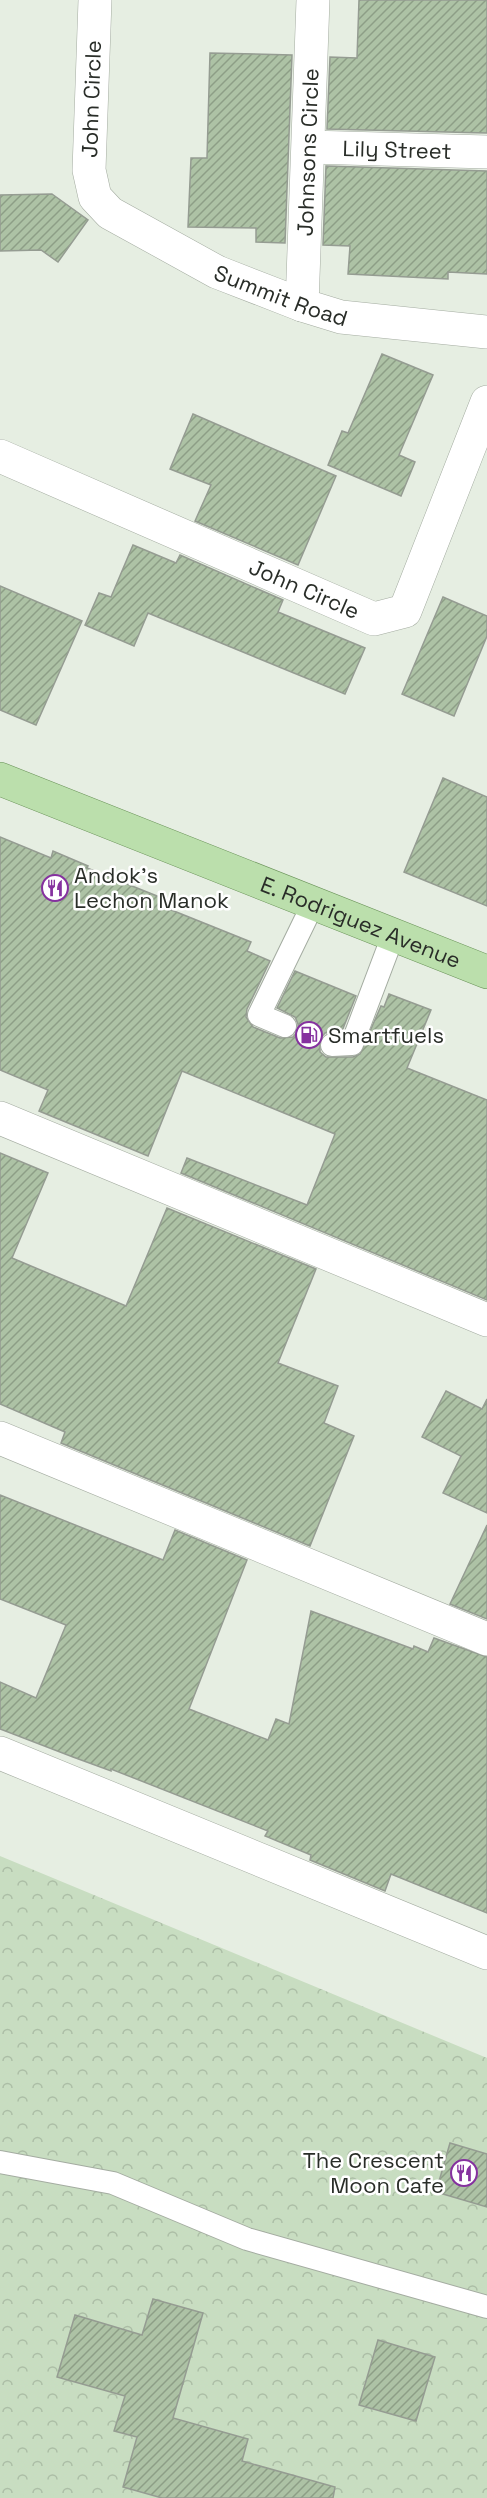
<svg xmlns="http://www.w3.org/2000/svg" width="487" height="2498" font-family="'Space Grotesk',sans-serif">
<defs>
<pattern id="forest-crowns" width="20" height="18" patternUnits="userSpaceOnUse" patternTransform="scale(1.5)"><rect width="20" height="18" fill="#c8ddc1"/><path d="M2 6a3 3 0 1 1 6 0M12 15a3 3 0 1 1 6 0" fill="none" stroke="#acbea6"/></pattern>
<pattern id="building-hatch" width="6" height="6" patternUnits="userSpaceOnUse" patternTransform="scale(1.5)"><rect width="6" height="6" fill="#adc2a5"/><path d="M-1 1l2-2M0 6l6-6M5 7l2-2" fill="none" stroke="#8d9e86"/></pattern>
</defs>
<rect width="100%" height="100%" fill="#e6eee2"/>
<polygon fill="url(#forest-crowns)" points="0,1856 487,2058 487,2498 0,2498"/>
<g fill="url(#building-hatch)" stroke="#959c92" stroke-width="1.5">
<polygon points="359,0 487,0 487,133 327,129 330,57 357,58"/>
<polygon points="210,53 292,55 285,243 256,242 256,228 188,227 191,158 207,158"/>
<polygon points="326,166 487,171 487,274 448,272 448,279 348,274 350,246 323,245"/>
<polygon points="52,194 88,220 58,262 41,250 0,251 0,195"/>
<polygon points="382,354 433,375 399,455 415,462 401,496 328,465 342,431 348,433"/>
<polygon points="193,414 336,476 298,565 195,521 211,485 170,469"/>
<polygon points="133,545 176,563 180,555 283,600 278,612 365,648 345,694 148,613 134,646 85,625 99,593 111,597"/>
<polygon points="0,586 82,621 36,725 0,710"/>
<polygon points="443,597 487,616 487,636 454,716 402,694"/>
<polygon points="443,778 487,797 487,906 404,872"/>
<polygon points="0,837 51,858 53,851 88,866 87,868 162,898 159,905 251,942 247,951 270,961 247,1009 246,1017 253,1027 280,1038 293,1037 298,1031 298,1024 295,1017 277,1008 295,971 356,996 342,1031 325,1033 320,1039 320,1052 326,1057 353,1057 360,1054 381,1006 384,1007 389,994 431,1010 407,1068 487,1100 487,1300 181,1173 187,1158 307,1205 335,1134 182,1071 148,1156 39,1111 48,1090 0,1070"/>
<polygon points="0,1153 48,1173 12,1258 126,1306 167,1208 316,1269 278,1363 338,1386 324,1423 354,1436 310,1546 61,1443 65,1432 0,1404"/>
<polygon points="446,1391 482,1409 487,1399 487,1513 443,1493 461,1456 422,1437"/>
<polygon points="0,1495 163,1560 175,1530 247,1560 189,1709 268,1740 276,1719 289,1724 311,1611 413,1649 414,1646 428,1652 434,1638 487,1657 487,1913 391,1874 385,1891 310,1860 311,1855 265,1836 268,1831 111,1769 111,1771 73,1757 0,1729 0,1682 36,1698 66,1625 0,1599"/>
<polygon points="487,1525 487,1619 450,1604"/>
<polygon points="450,2143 487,2154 487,2207 436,2192"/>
<polygon points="153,2299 203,2313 173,2418 248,2439 242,2461 335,2487 333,2498 162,2498 123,2487 137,2437 114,2431 125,2396 57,2377 75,2315 142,2335"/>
<polygon points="378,2340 435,2357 416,2421 359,2405"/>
</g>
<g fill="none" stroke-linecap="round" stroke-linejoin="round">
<defs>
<g id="lane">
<polyline points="285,1026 259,1015 314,902"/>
<polyline points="332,1045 352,1044 394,933"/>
<polyline points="0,2162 113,2183 247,2239 487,2307"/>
</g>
<g id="street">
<path id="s1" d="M 95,0 L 89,170 L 95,197 L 110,213 L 217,272 L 302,305 L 341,317 L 487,332"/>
<path id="s2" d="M 309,147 L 487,152"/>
<path id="s3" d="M 302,305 L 313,0"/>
<path id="s4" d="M 0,456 L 374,619 L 405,611 L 487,402"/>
<polyline points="0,1118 487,1320"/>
<polyline points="0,1438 487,1639"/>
<polyline points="0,1753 487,1953"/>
</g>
<g id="primary">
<path id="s5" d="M 0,779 L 487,972"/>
</g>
</defs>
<use href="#lane" stroke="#a4aca1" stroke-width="24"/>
<use href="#street" stroke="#a4aca1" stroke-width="34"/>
<use href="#primary" stroke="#6b935a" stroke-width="34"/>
<use href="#lane" stroke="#fff" stroke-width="22"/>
<use href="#street" stroke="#fff" stroke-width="33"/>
<use href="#primary" stroke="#bbdfac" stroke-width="33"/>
</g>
<defs>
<symbol id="restaurant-ring" viewBox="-11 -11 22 22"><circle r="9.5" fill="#fff" stroke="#85319f" stroke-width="1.5"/><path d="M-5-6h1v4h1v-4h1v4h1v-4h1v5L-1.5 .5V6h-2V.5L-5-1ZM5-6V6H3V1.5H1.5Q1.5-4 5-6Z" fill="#85319f"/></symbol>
<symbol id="fuel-ring" viewBox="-11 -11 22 22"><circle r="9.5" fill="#fff" stroke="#85319f" stroke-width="1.5"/><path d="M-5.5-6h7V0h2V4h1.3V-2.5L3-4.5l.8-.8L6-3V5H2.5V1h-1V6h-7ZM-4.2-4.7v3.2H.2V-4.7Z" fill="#85319f"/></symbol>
</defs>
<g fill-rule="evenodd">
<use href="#restaurant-ring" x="40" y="873" width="30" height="30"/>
<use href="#fuel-ring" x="294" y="1020" width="30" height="30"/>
<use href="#restaurant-ring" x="449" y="2158" width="30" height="30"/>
</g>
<g text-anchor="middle" stroke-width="5" stroke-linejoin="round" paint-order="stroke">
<g font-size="22" fill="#292d28" stroke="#fff">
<text transform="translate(91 99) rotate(-88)" y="8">John Circle</text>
<text dy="8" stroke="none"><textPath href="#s2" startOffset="88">Lily Street</textPath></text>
<text dy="8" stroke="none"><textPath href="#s3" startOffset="153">Johnsons Circle</textPath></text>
<text dy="8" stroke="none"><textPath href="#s1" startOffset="410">Summit Road</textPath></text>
<text dy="8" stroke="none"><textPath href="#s4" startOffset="332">John Circle</textPath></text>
<text dy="8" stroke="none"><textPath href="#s5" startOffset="388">E. Rodriguez Avenue</textPath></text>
</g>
<g font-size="22" fill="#292d28" stroke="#fff" text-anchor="start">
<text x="74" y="883">Andok's<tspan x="74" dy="25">Lechon Manok</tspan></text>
<text x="328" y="1043">Smartfuels</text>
<text x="444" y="2168" text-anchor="end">The Crescent<tspan x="444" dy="25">Moon Cafe</tspan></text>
</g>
</g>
</svg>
